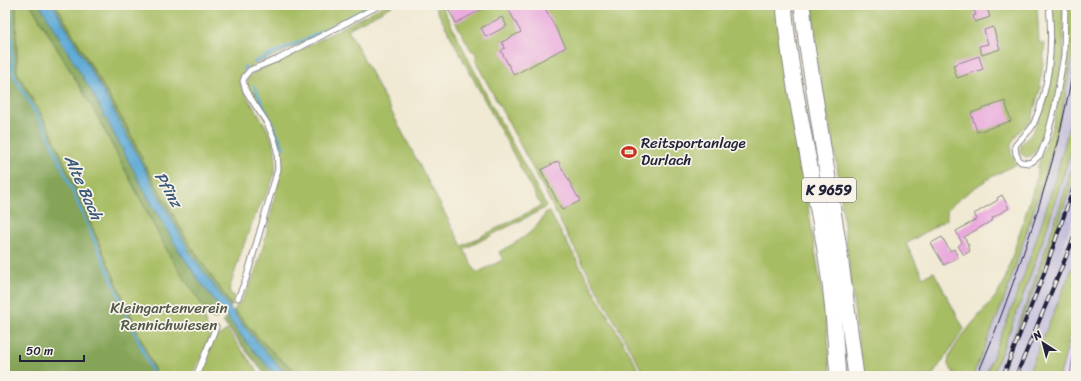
<svg xmlns="http://www.w3.org/2000/svg" width="1081" height="381" font-family="Sriracha,sans-serif">
<rect width="100%" height="100%" fill="#f7f3e8"/>
<filter id="ink" filterUnits="userSpaceOnUse"><feTurbulence type="fractalNoise" baseFrequency=".025" numOctaves="2"/><feDisplacementMap in="SourceGraphic" scale="8" xChannelSelector="R" yChannelSelector="G"/><feConvolveMatrix kernelMatrix="1 2 1 2 8 2 1 2 1" color-interpolation-filters="sRGB"/></filter>
<filter id="wash" filterUnits="userSpaceOnUse"><feTurbulence type="fractalNoise" baseFrequency=".012" numOctaves="4" result="noise"/><feDisplacementMap in="SourceGraphic" scale="16" xChannelSelector="R" yChannelSelector="G"/><feGaussianBlur stdDeviation="0.9" result="paint"/><feColorMatrix in="noise" values="0 0 0 0 0 0 0 0 0 0 0 0 0 0 0 0 0 1.4 0 .05"/><feComposite in="paint" operator="in"/></filter>
<g filter="url(#wash)">
<rect width="100%" height="100%" fill="#f0e9d3"/>
<polygon fill="#e1d4f4" points="1076,315 1076,376 1060,376"/>
<g fill="#c5c0db">
<polygon points="1076,20 1076,97 1067,137 1057,174 1037,238 1021,282 985,376 973,376 1005,297 1047,166 1062,110 1071,65"/>
<polygon points="1076,133 1076,155 1063,198 1028,301 998,376 992,376 1019,307 1045,234"/>
<polygon points="1076,170 1076,211 1059,262 1076,220 1076,259 1027,376 1000,376 1049,252"/>
</g>
<g fill="#a7bd63" stroke="#64704f">
<polygon points="16,5 31,5 95,112 171,258 209,314 204,317 210,336 193,376 157,376 50,130 17,72"/>
<path d="M 56,5 L 377,5 L 301,44 L 249,67 L 242,74 L 240,80 L 241,87 C 252,106 268,125 274,146 C 282,178 263,195 252,223 C 243,245 236,268 229,290 L 231,294 L 235,297 L 232,306 L 190,245 L 146,167 L 128,129 Z"/>
<path d="M 385,5 L 394,5 L 348,29 L 462,246 L 541,206 L 434,5 L 441,5 L 493,108 L 546,205 L 543,209 L 464,249 L 476,273 L 503,260 L 499,252 C 517,242 537,232 546,212 L 549,211 L 642,376 L 300,376 C 294,369 286,364 279,358 C 263,343 248,327 234,310 C 257,283 264,243 272,209 C 276,190 282,171 280,152 C 278,134 267,120 258,105 C 254,100 249,94 248,87 C 246,81 249,77 253,73 L 308,46 Z"/>
<polygon points="446,5 780,5 786,72 825,311 830,358 829,358 831,376 826,376 817,370 818,375 821,376 645,376 567,235 545,191 476,62 476,53 471,50"/>
<path d="M 813,5 L 1037,5 L 1039,43 L 1045,43 L 1040,89 L 1031,120 L 1017,134 L 1011,144 L 1011,154 L 1017,164 C 991,176 968,190 947,210 L 947,219 L 906,244 L 923,277 L 934,272 L 964,329 L 932,376 L 862,376 L 837,164 L 816,58 Z"/>
<path d="M 1050,5 L 1063,5 C 1063,21 1064,38 1063,54 C 1061,74 1048,144 1031,155 C 1031,156 1027,157 1026,157 L 1020,153 C 1020,141 1026,142 1032,133 C 1035,128 1037,122 1039,117 C 1053,80 1055,43 1050,5 Z"/>
<path d="M 1067,5 L 1076,5 C 1076,65 1058,130 1041,187 C 1029,224 1018,260 1005,297 C 995,324 983,349 973,376 L 956,376 L 948,365 C 946,349 985,310 996,296 C 999,292 1001,287 1004,283 L 1029,203 L 1038,174 L 1038,166 L 1052,128 L 1063,80 L 1067,56 Z"/>
<path d="M 1076,97 L 1076,133 L 1070,154 L 1045,234 L 1019,307 L 992,376 L 985,376 C 1022,285 1055,193 1076,97 Z"/>
<path d="M 1076,155 L 1076,170 L 1074,177 L 1049,252 L 1000,376 L 998,376 C 1028,304 1053,230 1076,155 Z"/>
<polygon points="1076,259 1076,315 1060,376 1027,376"/>
<polygon points="227,330 261,376 197,376 214,339"/>
</g>
<g fill="#85a459" stroke="#54634a">
<polygon points="5,5 16,5 17,72 50,130 157,376 5,376"/>
<polygon points="31,5 56,5 128,129 146,167 190,245 232,306 217,318 213,319 210,317 171,258 95,112"/>
<path d="M 234,310 C 248,327 263,343 279,358 C 286,364 294,369 300,376 L 266,376 L 223,322 L 227,316 Z"/>
</g>
<polygon fill="#5ca8d5" stroke="#3f6588" points="40,5 53,5 109,102 156,191 192,256 241,323 279,367 289,376 277,376 247,343 198,279 178,249 149,199 93,94"/>
<g fill="none" stroke-linecap="round" stroke-linejoin="round">
<g stroke="#5ca8d5" stroke-width="2.5">
<polyline points="10,5 13,74 46,131 154,376"/>
<polyline points="341,21 372,5"/>
<polyline points="254,62 297,43 336,24"/>
<polyline points="244,69 245,66"/>
<polyline points="254,86 284,148"/>
</g>
</g>
<g id="blocks">
<g fill="#eaa9dd">
<polygon points="457,5 490,5 456,23 448,9"/>
<polygon points="506,5 543,5 566,47 514,75 501,51 505,48 502,42 521,32"/>
<polygon points="972,5 986,5 990,17 975,22 973,16 976,15"/>
<polygon points="502,17 507,26 486,37 481,28"/>
<polygon points="993,27 1000,49 982,55 979,46 988,44 984,30"/>
<polygon points="979,56 983,69 957,78 953,65"/>
<polygon points="1005,101 1011,121 977,132 971,113"/>
<polygon points="558,161 580,201 562,210 541,170"/>
<polygon points="1002,195 1009,208 992,218 993,220 964,237 969,246 967,246 970,251 964,255 958,246 962,243 956,231 977,219 974,214 998,200 997,198"/>
<polygon points="942,237 950,251 954,249 958,257 944,265 931,243"/>
<polygon points="1075,344 1076,376 1072,376 1070,374"/>
</g>
</g>
</g>
<g filter="url(#ink)">
<use href="#blocks" fill-opacity="0" stroke="#898687" stroke-width="1"/>
<g fill="none" stroke-linecap="round" stroke-linejoin="round">
<defs>
<g id="lane">
<path d="M 1049,5 C 1053,45 1050,86 1034,123 C 1030,133 1021,137 1015,146 L 1016,154 L 1019,160 L 1021,162 L 1029,163 L 1033,161 L 1040,155 L 1047,137 L 1055,106 L 1064,55 L 1065,5"/>
<polyline points="238,298 246,279 278,169 277,150 274,139 267,123 246,91 243,81 245,76 250,70 278,59 380,5"/>
<polyline points="196,376 216,327"/>
</g>
<g id="primary">
<path d="M 784,5 C 792,97 817,186 829,277 C 834,310 835,343 838,376"/>
<polyline points="802,5 806,40 839,248 856,376"/>
</g>
</defs>
<use href="#lane" stroke="#898687" stroke-width="7"/>
<use href="#primary" stroke="#898687" stroke-width="17"/>
<use href="#lane" stroke="#fff" stroke-width="5"/>
<use href="#primary" stroke="#fff" stroke-width="15"/>
<path stroke="#22223b" stroke-width="1" d="M 977,376 C 998,327 1015,278 1032,228 C 1051,169 1068,109 1076,48"/>
<defs>
<g id="rail">
<polyline points="1003,376 1042,279 1076,181"/>
<polyline points="1016,376 1076,233"/>
</g>
</defs>
<use href="#rail" stroke="#22223b" stroke-width="4"/>
<use href="#rail" stroke="#f7f3e8" stroke-width="2.5" stroke-dasharray="8" stroke-linecap="butt"/>
</g>
</g>
<defs>
<symbol id="stadium-bare" viewBox="-9 -9 18 18"><path d="M0-5a6.5 5 0 1 0 0 10a6.5 5 0 1 0 0-10ZM-3.5-1.8h7v3.6h-7Z" fill="#c8321e" stroke="#f7f3e8" stroke-width="2.5" paint-order="stroke"/></symbol>
</defs>
<g fill-rule="evenodd">
<use href="#stadium-bare" x="618" y="141" width="22" height="22"/>
</g>
<g text-anchor="middle" stroke-width="3.5" stroke-linejoin="round" paint-order="stroke">
<rect fill="#f7f3e8" stroke="#62616f" stroke-width="1" x="802" y="178" width="54" height="24" rx="3"/>
<g font-size="14" font-weight="bold" fill="#22223b">
<text x="829" y="195">K 9659</text>
</g>
<g font-size="15" fill="#22223b" stroke="#f7f3e8" text-anchor="start">
<text x="641" y="148">Reitsportanlage<tspan x="641" dy="17">Durlach</tspan></text>
</g>
<g font-size="15" fill="#515849" stroke="#f7f3e8">
<text x="169" y="313">Kleingartenverein<tspan x="169" dy="17">Rennichwiesen</tspan></text>
</g>
<g font-size="16" font-style="italic" fill="#395879" stroke="#f7f3e8">
<text transform="translate(84 187) rotate(66)" y="6">Alte Bach</text>
<text transform="translate(169 189) rotate(60)" y="6">Pfinz</text>
</g>
</g>
<rect width="1081" height="381" fill="none" stroke="#f7f3e8" stroke-width="20"/>
<g transform="translate(1043 343) rotate(324)" stroke="#f7f3e8" stroke-width="3" paint-order="stroke">
<path d="M0-3L7 15L0 10L-7 15Z" fill="#22223b"/>
<text y="-6" font-size="11" font-weight="bold" text-anchor="middle" fill="#22223b">N</text>
</g>
<path d="M20 355v6h64v-6" fill="none" stroke="#22223b" stroke-width="2"/>
<text x="26" y="355" font-size="12" fill="#22223b" stroke="#f7f3e8" stroke-width="3" paint-order="stroke">50 m</text>
</svg>
